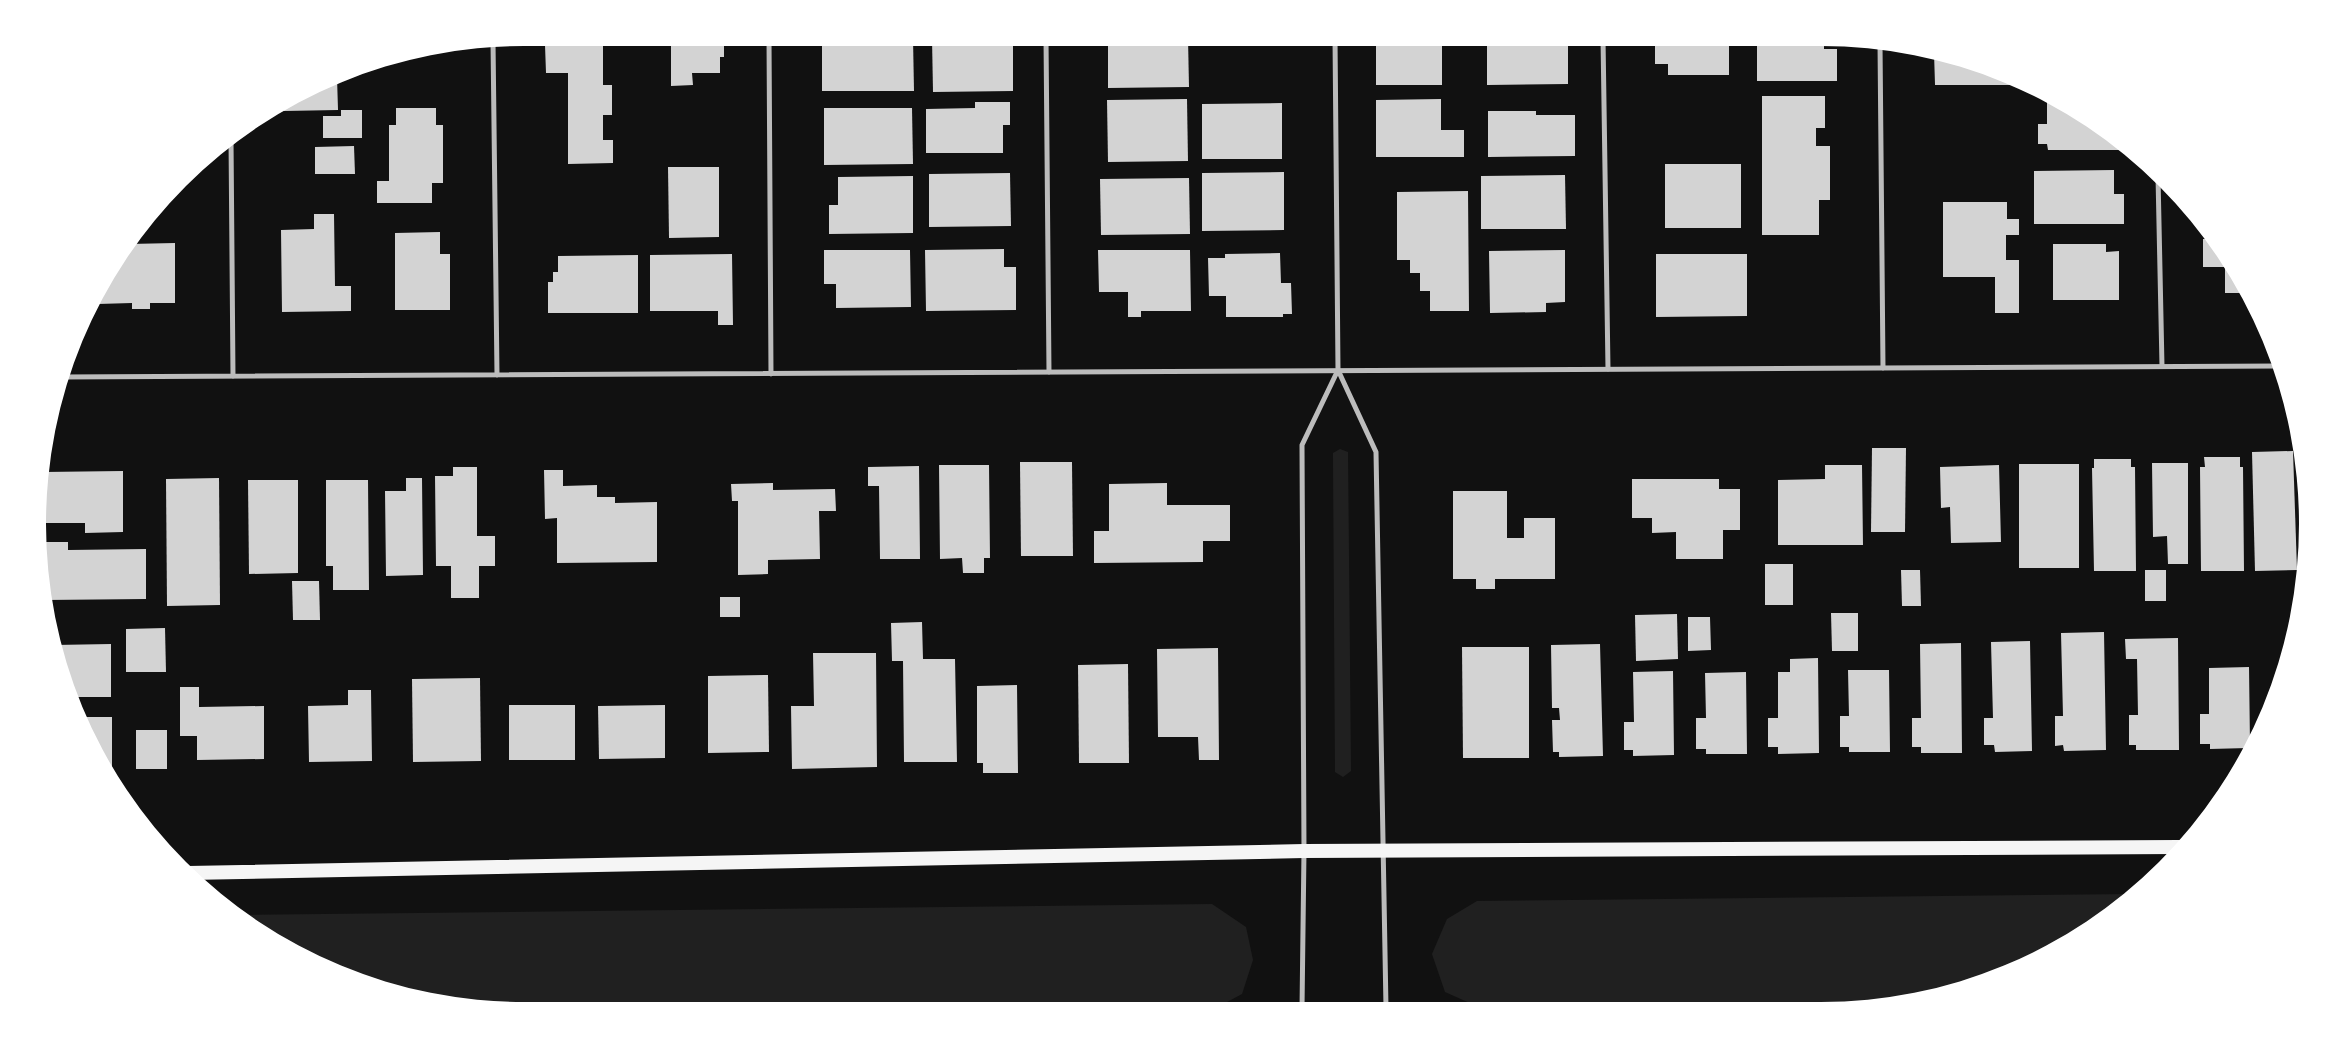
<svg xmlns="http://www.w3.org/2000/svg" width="2345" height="1048" font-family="Poppins,sans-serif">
<rect width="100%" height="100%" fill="#111"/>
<g fill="#202020">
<polygon points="1340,449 1348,452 1351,771 1343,777 1335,772 1333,453"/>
<polygon points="2135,894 2036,960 1886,1006 1481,1008 1445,992 1432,954 1447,919 1477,901"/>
<polygon points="1212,904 1246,927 1253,960 1242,994 1216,1008 524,1010 429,1001 367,985 281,945 235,915"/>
</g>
<g fill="#d3d3d3">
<polygon points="671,38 724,38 724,57 720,57 720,73 692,73 693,85 671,86"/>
<polygon points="822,38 913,38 914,91 822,91"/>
<polygon points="932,38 1013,38 1013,91 933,92"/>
<polygon points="1108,38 1188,38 1189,87 1108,88"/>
<rect x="1376" y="38" width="66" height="47"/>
<polygon points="1487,38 1568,38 1568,84 1487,85"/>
<polygon points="1655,38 1729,38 1729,75 1668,75 1668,64 1655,64"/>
<polygon points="1757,38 1824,38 1824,49 1837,49 1837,81 1757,81"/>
<polygon points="545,45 603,45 603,85 612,85 612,115 603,115 603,140 613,140 613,163 568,164 568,73 546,73"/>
<polygon points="1934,52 1978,63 2011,78 2011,85 1935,85"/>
<polygon points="337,77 338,110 284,111 284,101"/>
<polygon points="1762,96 1825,96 1825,128 1816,128 1816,146 1830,146 1830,200 1819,200 1819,235 1762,235"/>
<polygon points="1187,99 1188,161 1108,162 1107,100"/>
<polygon points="1441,99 1441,130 1464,130 1464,157 1376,157 1376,100"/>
<polygon points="2047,100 2059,100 2064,103 2119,142 2119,150 2048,150 2047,144 2038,144 2038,124 2047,124"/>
<polygon points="975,102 1010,102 1010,125 1003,125 1003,153 926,153 926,109 975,108"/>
<polygon points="1282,103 1282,159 1202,159 1202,104"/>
<polygon points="396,108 436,108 436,125 443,125 443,183 432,183 432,203 377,203 377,181 389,181 389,125 396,125"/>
<polygon points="824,108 912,108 913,164 824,165"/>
<polygon points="341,110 362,110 362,138 323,138 323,116 341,116"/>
<polygon points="1488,111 1536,111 1536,115 1575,115 1575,156 1488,157"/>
<polygon points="354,146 355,174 315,174 315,147"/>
<rect x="1665" y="164" width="76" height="64"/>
<polygon points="668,167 719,167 719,237 669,238"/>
<polygon points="2114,170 2114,194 2124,194 2124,224 2034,224 2034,171"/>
<polygon points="1284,172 1284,230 1202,231 1202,173"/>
<polygon points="1010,173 1011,226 929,227 929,174"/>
<polygon points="1565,175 1566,229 1481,229 1481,176"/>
<polygon points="913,176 913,233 829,234 829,205 838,205 838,177"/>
<polygon points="1189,178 1190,234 1101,235 1100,179"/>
<polygon points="1468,191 1469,311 1430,311 1430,291 1420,291 1420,273 1410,273 1410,260 1397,260 1397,192"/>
<polygon points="1943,202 2007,202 2007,219 2019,219 2019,235 2006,235 2006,260 2019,260 2019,313 1995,313 1995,277 1943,277"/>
<polygon points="314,214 334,214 335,286 351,286 351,311 282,312 281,230 314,229"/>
<polygon points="440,232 440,254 450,254 450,310 395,310 395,233"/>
<polygon points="2203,239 2214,239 2247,293 2225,293 2225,267 2203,267"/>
<polygon points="175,243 175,303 150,303 150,309 132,309 132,303 98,304 98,292 103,281 129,244"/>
<polygon points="2053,244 2106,244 2106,252 2119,251 2119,300 2053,300"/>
<polygon points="1004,249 1004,267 1016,267 1016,310 926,311 925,250"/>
<polygon points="824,250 910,250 911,307 836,308 836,284 824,284"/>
<polygon points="1098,250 1190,250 1191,311 1141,311 1141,317 1128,317 1128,292 1099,292"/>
<polygon points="1565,250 1565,302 1546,303 1546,312 1490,313 1489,251"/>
<polygon points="1280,253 1281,283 1291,283 1292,314 1283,314 1283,317 1226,317 1226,296 1209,296 1208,258 1225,258 1225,254"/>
<polygon points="732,254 733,325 718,325 718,311 650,311 650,255"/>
<polygon points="1656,254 1747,254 1747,316 1656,317"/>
<polygon points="638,255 638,313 548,313 548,282 553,282 553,272 558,272 558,256"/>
<polygon points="1872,448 1906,448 1905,532 1871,532"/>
<polygon points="2293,451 2297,570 2255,571 2252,452"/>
<polygon points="2204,457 2240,457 2240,467 2243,467 2244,571 2201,571 2200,467 2205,467"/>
<polygon points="2094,459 2131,459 2131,467 2135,467 2136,571 2094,571 2092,468 2094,468"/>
<polygon points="1020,462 1072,462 1073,556 1021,556"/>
<polygon points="2152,463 2188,463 2188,564 2168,564 2167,536 2153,537"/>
<rect x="2019" y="464" width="60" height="104"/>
<polygon points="939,465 989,465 990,558 984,558 984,573 963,573 962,558 940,559"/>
<polygon points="1825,465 1862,465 1863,545 1778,545 1778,480 1825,479"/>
<polygon points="1999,465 2001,542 1951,543 1950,507 1941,508 1940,467"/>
<polygon points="919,466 920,559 880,559 879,486 868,486 868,467"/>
<polygon points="453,467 477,467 477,536 495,536 495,566 479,566 479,598 451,598 451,566 436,566 435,476 453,476"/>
<polygon points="544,470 563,470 563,486 597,485 597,497 615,497 615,503 657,502 657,562 557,563 557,518 545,519"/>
<polygon points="123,471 123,532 85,533 85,523 38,523 43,472"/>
<polygon points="219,478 220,605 167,606 166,479"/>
<polygon points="406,478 422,478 423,575 386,576 385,491 406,491"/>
<polygon points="1632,479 1719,479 1719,489 1740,489 1740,530 1723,530 1723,559 1676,559 1676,532 1652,533 1652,518 1632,518"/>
<polygon points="248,480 298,480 298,573 249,574"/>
<polygon points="326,480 368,480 369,590 333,590 333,566 326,566"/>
<polygon points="773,483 773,490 835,489 836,511 819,511 820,559 768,560 768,574 738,575 738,501 732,501 731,484"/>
<polygon points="1167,483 1167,505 1230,505 1230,541 1203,541 1203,562 1094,563 1094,531 1109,531 1109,484"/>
<polygon points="1453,491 1507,491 1507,538 1524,538 1524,518 1555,518 1555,579 1495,579 1495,589 1476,589 1476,579 1453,579"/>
<polygon points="41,542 68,542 68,550 146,549 146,599 45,600"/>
<rect x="1765" y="564" width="28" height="41"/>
<polygon points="1901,570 1920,570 1921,606 1902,606"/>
<rect x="2145" y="570" width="21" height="31"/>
<polygon points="292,581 319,581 320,620 293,620"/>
<rect x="720" y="597" width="20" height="20"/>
<polygon points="1831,613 1858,613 1858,651 1832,651"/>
<polygon points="1677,614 1678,659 1636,661 1635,615"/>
<polygon points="1688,617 1710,617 1711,650 1688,651"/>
<polygon points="922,622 923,659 955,659 957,762 904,762 903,661 892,661 891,623"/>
<polygon points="165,628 166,672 126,672 126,629"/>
<polygon points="2104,632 2106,750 2064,751 2063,745 2055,746 2055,716 2063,716 2061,633"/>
<polygon points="2178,638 2179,750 2136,750 2136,745 2129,745 2129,715 2138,715 2137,659 2126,659 2125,639"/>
<polygon points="2030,641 2032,751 1995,752 1994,745 1984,745 1984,718 1993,718 1991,642"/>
<polygon points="1961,643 1962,753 1921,753 1921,747 1912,747 1912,718 1921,718 1920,644"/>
<polygon points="111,644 111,697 71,697 63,681 54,645"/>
<polygon points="1600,644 1603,756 1559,757 1559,752 1553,752 1552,720 1560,720 1559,708 1552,708 1551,645"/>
<polygon points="1462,647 1529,647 1529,758 1463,758"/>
<polygon points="1218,648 1219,760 1199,760 1198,737 1158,737 1157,649"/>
<polygon points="813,653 876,653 877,767 792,769 791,706 814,706"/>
<polygon points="1818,658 1819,753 1778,754 1778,747 1768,747 1768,718 1778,718 1778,672 1790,672 1790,659"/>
<polygon points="1128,664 1129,763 1079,763 1078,665"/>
<polygon points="2249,667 2250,745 2248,748 2210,749 2210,744 2200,744 2200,714 2209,714 2209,668"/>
<polygon points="1848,670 1889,670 1890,752 1849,752 1849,747 1840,747 1840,716 1849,716"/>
<polygon points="1673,671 1674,755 1633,756 1633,750 1624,750 1624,722 1634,722 1633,672"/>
<polygon points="1746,672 1747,754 1706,754 1706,749 1696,749 1696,718 1706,718 1705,673"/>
<polygon points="768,675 769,752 708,753 708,676"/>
<polygon points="480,678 481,761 413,762 412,679"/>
<polygon points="1017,685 1018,773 983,773 983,763 977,763 977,686"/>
<polygon points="180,687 199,687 199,707 264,706 264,759 197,760 197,736 180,736"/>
<polygon points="348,690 371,690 372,761 309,762 308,706 348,705"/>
<rect x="509" y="705" width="66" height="55"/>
<polygon points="665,705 665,758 599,759 598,706"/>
<polygon points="80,717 112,717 112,770 105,770 103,767"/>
<rect x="136" y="730" width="31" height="39"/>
</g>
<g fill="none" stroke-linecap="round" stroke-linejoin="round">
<g stroke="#bcbcbc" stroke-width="5">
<polyline points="769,38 771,374"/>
<polyline points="1046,38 1049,372"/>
<polyline points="1335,38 1338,370 1376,452 1386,1008"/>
<polyline points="1603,38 1608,369"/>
<polyline points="493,41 497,375"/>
<polyline points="1880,43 1883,368"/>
<polyline points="231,139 233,376"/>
<polyline points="2158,176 2162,366"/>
<polyline points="61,377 2279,366"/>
<polyline points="1302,1008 1304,851 1302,445 1338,370"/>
</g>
<polyline stroke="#f5f5f5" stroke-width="14" points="188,873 1304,851 2179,847"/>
</g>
<path d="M0 0H2345V1048H0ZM524 46H1821A478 478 0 0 1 2299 524V524A478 478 0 0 1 1821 1002H524A478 478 0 0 1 46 524V524A478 478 0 0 1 524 46Z" fill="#fff" fill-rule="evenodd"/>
</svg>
